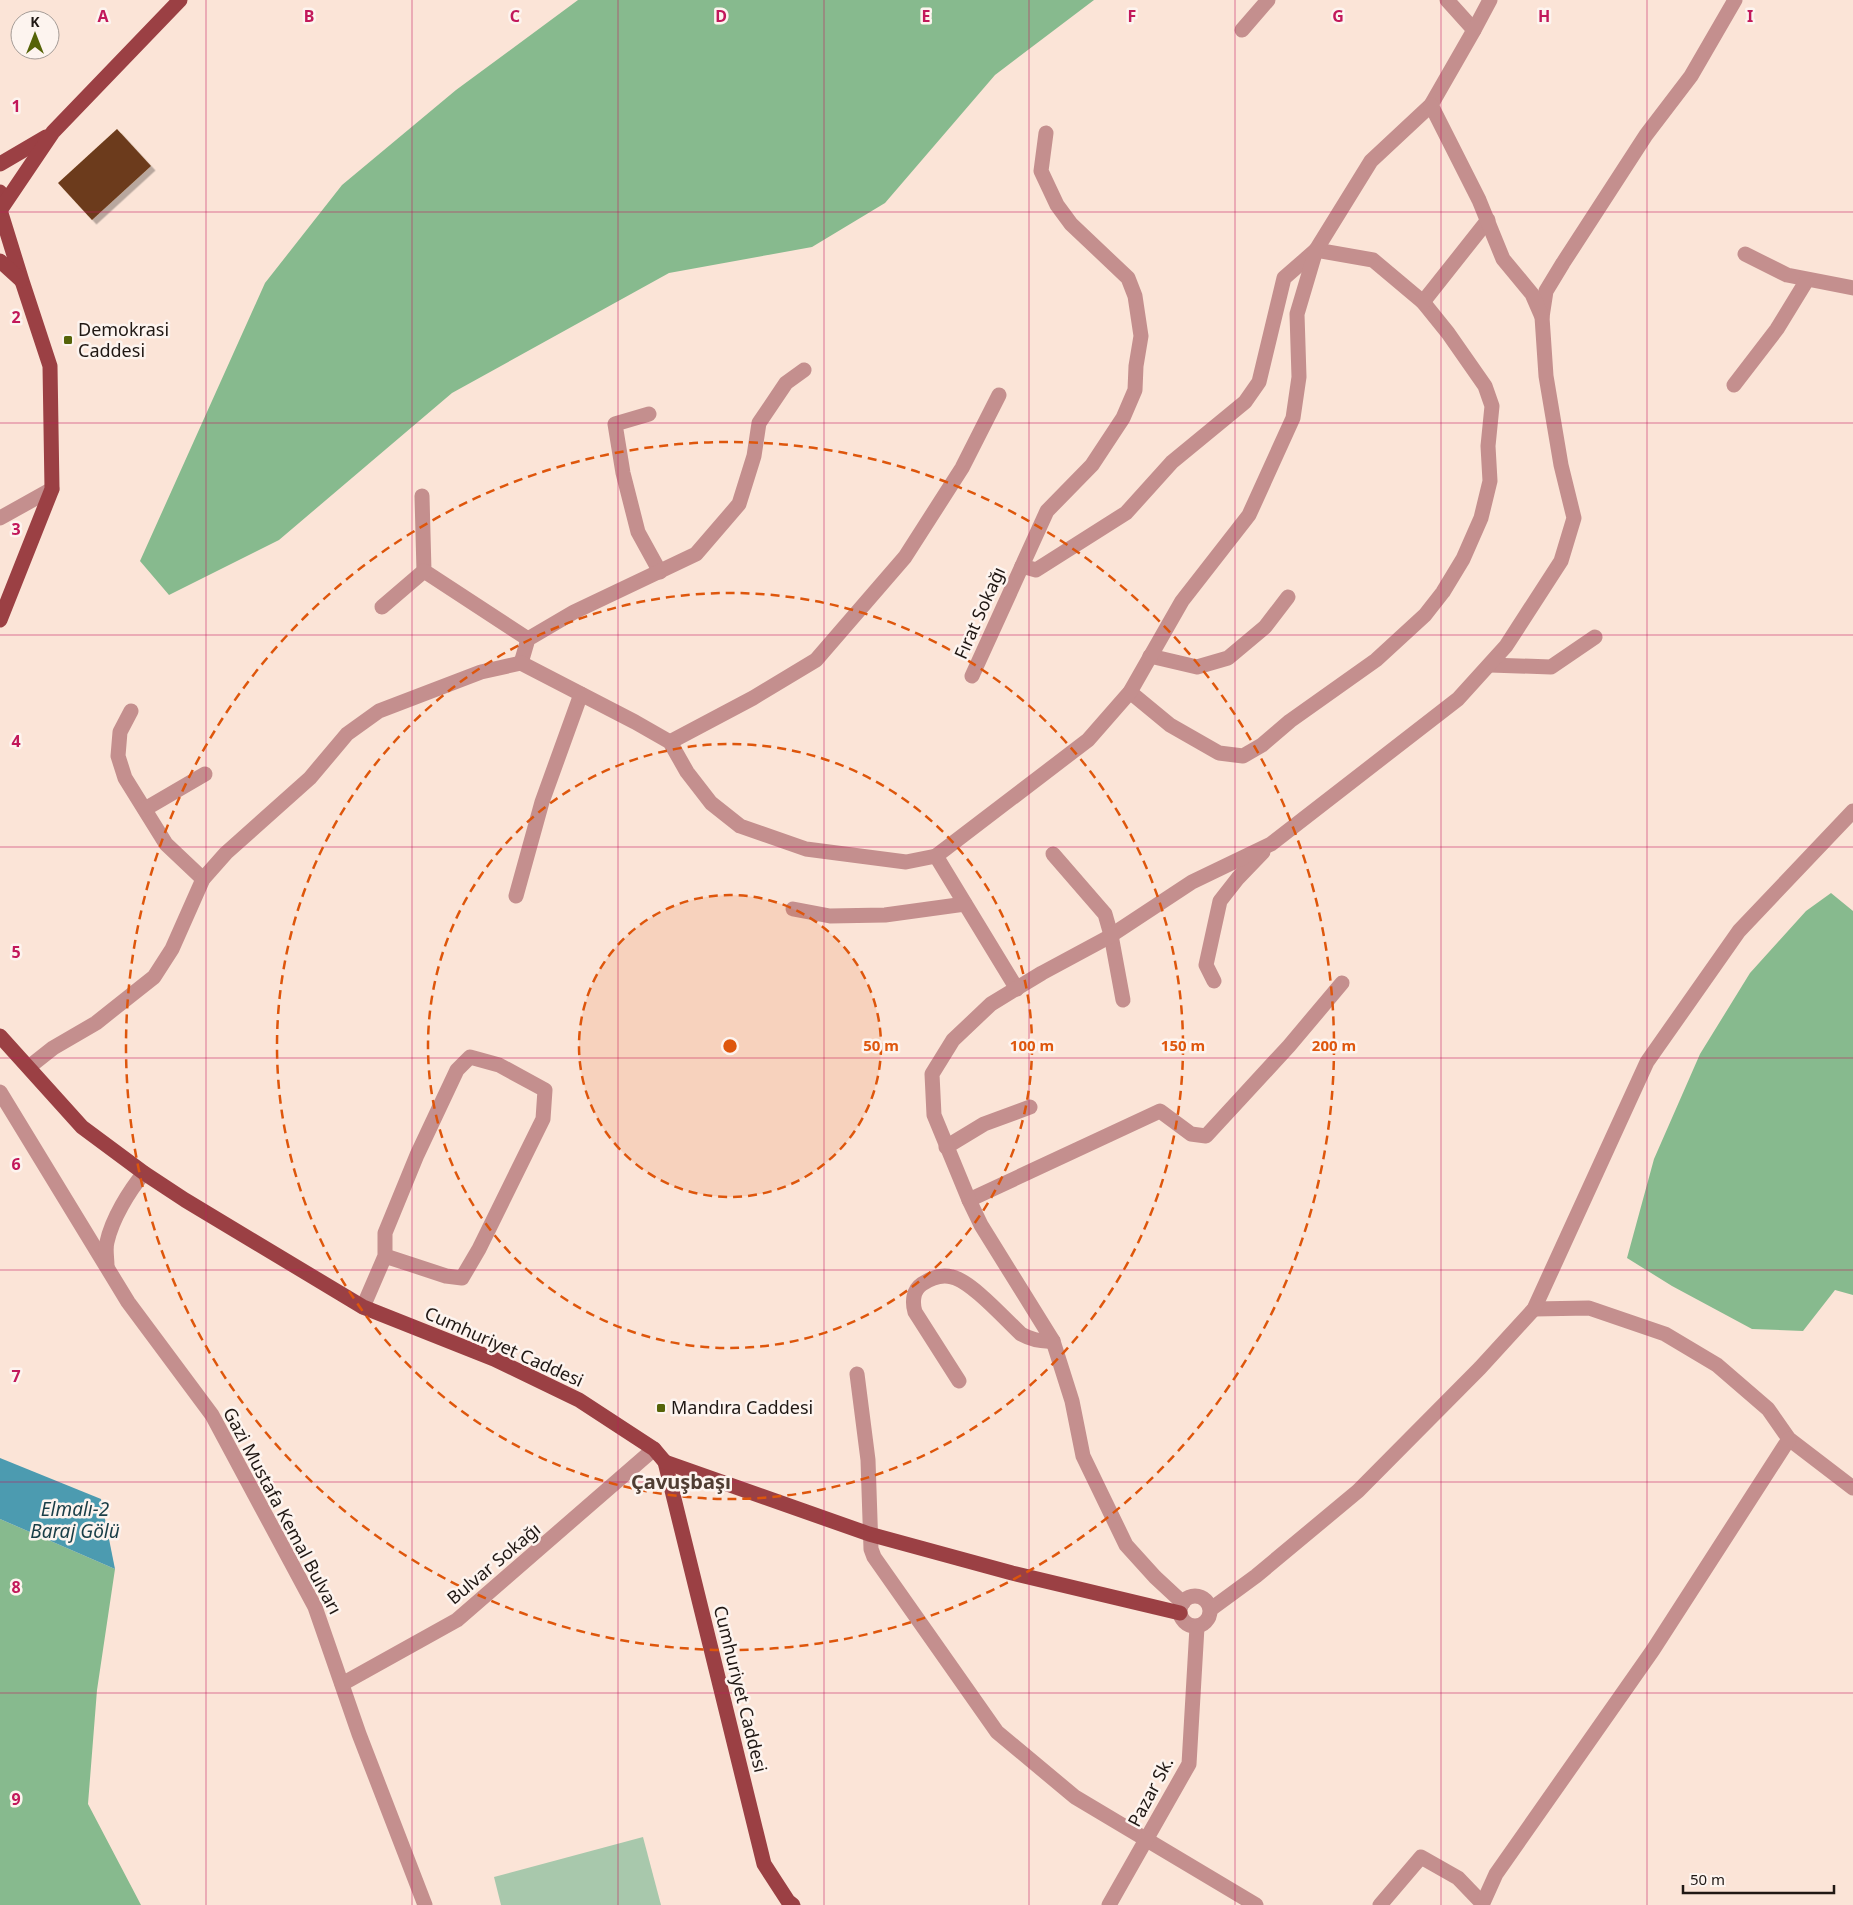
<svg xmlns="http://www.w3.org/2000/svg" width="1853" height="1905" font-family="'Noto Sans',sans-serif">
<defs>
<filter id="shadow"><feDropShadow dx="4.5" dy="4.5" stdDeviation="0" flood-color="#0004"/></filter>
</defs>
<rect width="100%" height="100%" fill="#fbe4d7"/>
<polygon fill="#a8c8ac" points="643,1837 661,1905 501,1905 494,1877"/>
<g fill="#87ba8e">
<polygon points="578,0 1094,0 995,75 885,203 812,247 669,273 452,393 279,540 169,595 140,561 265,283 342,185 456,90"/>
<polygon points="1831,893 1853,911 1853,1295 1835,1290 1803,1331 1752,1329 1672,1286 1627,1258 1654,1159 1700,1054 1750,973 1806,911"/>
<polygon points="0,1519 115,1569 97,1690 88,1804 141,1905 0,1905"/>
</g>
<polygon fill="#4c9bb0" points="0,1458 101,1499 115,1569 0,1519"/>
<polygon fill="#6c3b1a" filter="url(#shadow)" points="117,129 151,166 92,220 58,183"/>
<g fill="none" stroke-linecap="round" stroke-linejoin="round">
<g stroke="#c48f8e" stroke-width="15">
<polyline points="1447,0 1474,30"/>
<polyline points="1242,30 1268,0"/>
<polyline points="1046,133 1041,171 1057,205 1071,224 1128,278 1135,296 1141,336 1136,366 1135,390 1123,418 1092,465 1047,511 1022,566 1036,570 1126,513 1172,462 1245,402 1259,382 1284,278 1316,250 1373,260 1423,302 1448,333 1485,386 1492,406 1488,446 1490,481 1481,518 1463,559 1443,592 1425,615 1376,660 1290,721 1262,745 1243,756 1219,753 1170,725 1130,692"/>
<polyline points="1745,254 1787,275 1853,288"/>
<polyline points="1423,302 1488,220"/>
<polyline points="1542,317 1546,291 1563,263 1646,135 1691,76 1735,0"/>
<polyline points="1734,385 1777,329 1807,280"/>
<polyline points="649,414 615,424 623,473 638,532 660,572"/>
<polyline points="422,496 424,571 528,639"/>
<polyline points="0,518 52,489"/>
<polyline points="382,607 424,571"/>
<polyline points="1150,656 1197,667 1228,658 1265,627 1288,597"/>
<polyline points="521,663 528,639 574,612 696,554 739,504 754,456 759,423 786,383 804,370"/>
<polyline points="1490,665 1551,667 1595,637"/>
<polyline points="972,676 1022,566"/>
<polyline points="131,711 120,732 118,756 125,778 166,844 203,879"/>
<polyline points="670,742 753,698 816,660 905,557 962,468 999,395"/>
<polyline points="145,809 205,774"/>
<polyline points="1053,854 1105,914 1111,935 1123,1000"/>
<polyline points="936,856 1017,989"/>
<polyline points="516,896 542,802 581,694"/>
<polyline points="793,909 830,916 885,915 965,904"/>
<polyline points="1214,981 1206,965 1220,901 1238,878 1263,852"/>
<polyline points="29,1067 53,1048 96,1023 154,977 172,949 203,879 226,853 310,778 347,734 379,711 481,672 521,663 635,722 670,742 687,772 711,803 740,826 806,849 906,862 936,856 1088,740 1130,692 1182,601 1249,515 1293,418 1299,377 1297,314 1316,250 1371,161 1431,105 1474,30 1490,0"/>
<polyline points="0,1092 128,1302 212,1415 315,1607 359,1734 425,1905"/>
<polyline points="946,1147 984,1124 1030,1107"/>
<polyline points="969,1200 1160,1111 1191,1134 1206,1136 1289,1046 1342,983"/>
<path d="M 107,1266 C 107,1258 105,1249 107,1242 C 112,1219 129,1191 144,1173"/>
<polyline points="363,1307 385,1256 385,1233 417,1155 457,1070 470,1057 499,1065 545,1090 543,1119 479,1249 462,1278 446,1276 385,1256"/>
<polyline points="1534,1309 1589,1308 1665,1334 1717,1365 1768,1409 1789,1439 1853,1488"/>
<polyline points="857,1374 868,1460 871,1549 874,1557 997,1732 1075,1797 1256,1905"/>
<path d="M 959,1381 L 915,1312 C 912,1302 913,1290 922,1284 C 931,1278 941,1274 952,1277 C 970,1280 1006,1320 1021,1334 C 1032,1340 1041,1342 1053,1341"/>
<circle cx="1195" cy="1611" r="15"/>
<polyline points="1183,1603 1155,1577 1126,1545 1083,1456 1072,1401 1053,1341 981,1225 969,1200 934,1115 932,1074 953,1040 991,1004 1042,973 1107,938 1192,882 1271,844 1458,699 1506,646 1561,561 1574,518 1561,465 1546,376 1542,317 1532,294 1503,259 1479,200 1431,105"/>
<polyline points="1211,1609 1256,1576 1358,1491 1480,1368 1534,1309 1647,1062 1739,931 1853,811"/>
<polyline points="342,1684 457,1620 654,1449"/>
<polyline points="1109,1905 1189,1764 1197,1627"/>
<polyline points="1380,1905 1421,1857 1458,1878 1482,1903"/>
<polyline points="1482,1905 1496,1874 1653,1650 1789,1439"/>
</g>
<g stroke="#9b4044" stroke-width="15">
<polyline points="0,164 46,137"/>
<polyline points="0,192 2,201 0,210 22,281 50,366 52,489 0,620"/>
<polyline points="1,209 53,132 180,0"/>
<polyline points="0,261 21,280"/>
<polyline points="0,1036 82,1127 144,1173 185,1200 363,1307 494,1359 579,1400 654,1449 665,1462 764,1864 788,1901 793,1905"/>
<polyline points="665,1462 869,1534 1012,1573 1180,1613"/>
</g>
</g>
<path fill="none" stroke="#c2185b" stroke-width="1" stroke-opacity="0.55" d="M 206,0 L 206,1905M 412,0 L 412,1905M 618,0 L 618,1905M 824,0 L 824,1905M 1029,0 L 1029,1905M 1235,0 L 1235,1905M 1441,0 L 1441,1905M 1647,0 L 1647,1905M 0,212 L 1853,212M 0,423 L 1853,423M 0,635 L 1853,635M 0,847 L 1853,847M 0,1058 L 1853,1058M 0,1270 L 1853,1270M 0,1482 L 1853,1482M 0,1693 L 1853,1693"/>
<circle cx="730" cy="1046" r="151" fill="#de560c" fill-opacity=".12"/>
<g fill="none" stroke="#de560c" stroke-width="2.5" stroke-dasharray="9 6">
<circle cx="730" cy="1046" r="151"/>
<circle cx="730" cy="1046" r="302"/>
<circle cx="730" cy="1046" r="453"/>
<circle cx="730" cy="1046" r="604"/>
</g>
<g fill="#556308" stroke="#fdf4ef" stroke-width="2">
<rect x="63" y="335" width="10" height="10" rx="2.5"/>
<rect x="656" y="1403" width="10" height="10" rx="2.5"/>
</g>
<g text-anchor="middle" stroke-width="5" stroke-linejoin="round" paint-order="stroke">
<g font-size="18" fill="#201814" stroke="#fdf4ef" text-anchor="start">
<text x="78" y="336">Demokrasi<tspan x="78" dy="21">Caddesi</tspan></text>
<text x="671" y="1414">Mandıra Caddesi</text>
</g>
<g font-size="18" fill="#201814" stroke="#fdf4ef">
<text transform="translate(980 613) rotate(-66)" y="6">Fırat Sokağı</text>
<text transform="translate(504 1347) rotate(24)" y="6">Cumhuriyet Caddesi</text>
<text transform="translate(282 1511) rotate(62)" y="6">Gazi Mustafa Kemal Bulvarı</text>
<text transform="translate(494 1564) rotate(-40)" y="6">Bulvar Sokağı</text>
<text transform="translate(740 1689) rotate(76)" y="6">Cumhuriyet Caddesi</text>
<text transform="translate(1151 1792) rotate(-62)" y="6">Pazar Sk.</text>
</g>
<g font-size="19" font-style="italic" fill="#193e47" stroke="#fdf4ef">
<text x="75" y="1516">Elmalı-2<tspan x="75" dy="22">Baraj Gölü</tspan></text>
</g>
<g font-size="20" font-weight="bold" fill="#4f3d32" stroke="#fdf4ef">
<text x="681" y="1489">Çavuşbaşı</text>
</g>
</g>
<g font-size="16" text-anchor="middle" font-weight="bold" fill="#c2185b" stroke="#fdf4ef" stroke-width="5" stroke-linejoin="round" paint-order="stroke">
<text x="103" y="22">A</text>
<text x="309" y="22">B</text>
<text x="515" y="22">C</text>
<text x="721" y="22">D</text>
<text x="926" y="22">E</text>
<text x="1132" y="22">F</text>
<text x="1338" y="22">G</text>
<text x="1544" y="22">H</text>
<text x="1750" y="22">I</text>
<text x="16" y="112">1</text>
<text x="16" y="323">2</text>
<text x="16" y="535">3</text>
<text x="16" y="747">4</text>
<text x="16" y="958">5</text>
<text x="16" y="1170">6</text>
<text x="16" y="1382">7</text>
<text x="16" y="1593">8</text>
<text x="16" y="1805">9</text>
</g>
<circle cx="730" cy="1046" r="8" fill="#de560c" stroke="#fdf4ef" stroke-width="2.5"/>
<g font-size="15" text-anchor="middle" font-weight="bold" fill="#de560c" stroke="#fdf4ef" stroke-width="5" stroke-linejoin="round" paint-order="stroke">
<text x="881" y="1051">50 m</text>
<text x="1032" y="1051">100 m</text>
<text x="1183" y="1051">150 m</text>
<text x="1334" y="1051">200 m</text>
</g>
<g transform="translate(35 35)"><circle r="24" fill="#fdf4ef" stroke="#a59c97"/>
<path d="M0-4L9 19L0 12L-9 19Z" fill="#556308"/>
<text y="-8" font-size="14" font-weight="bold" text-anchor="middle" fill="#201814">K</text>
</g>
<path d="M1683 1885v8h151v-8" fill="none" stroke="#201814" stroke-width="2.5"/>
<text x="1690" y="1885" font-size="15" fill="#201814" stroke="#fdf4ef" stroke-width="4" paint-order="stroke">50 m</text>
</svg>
